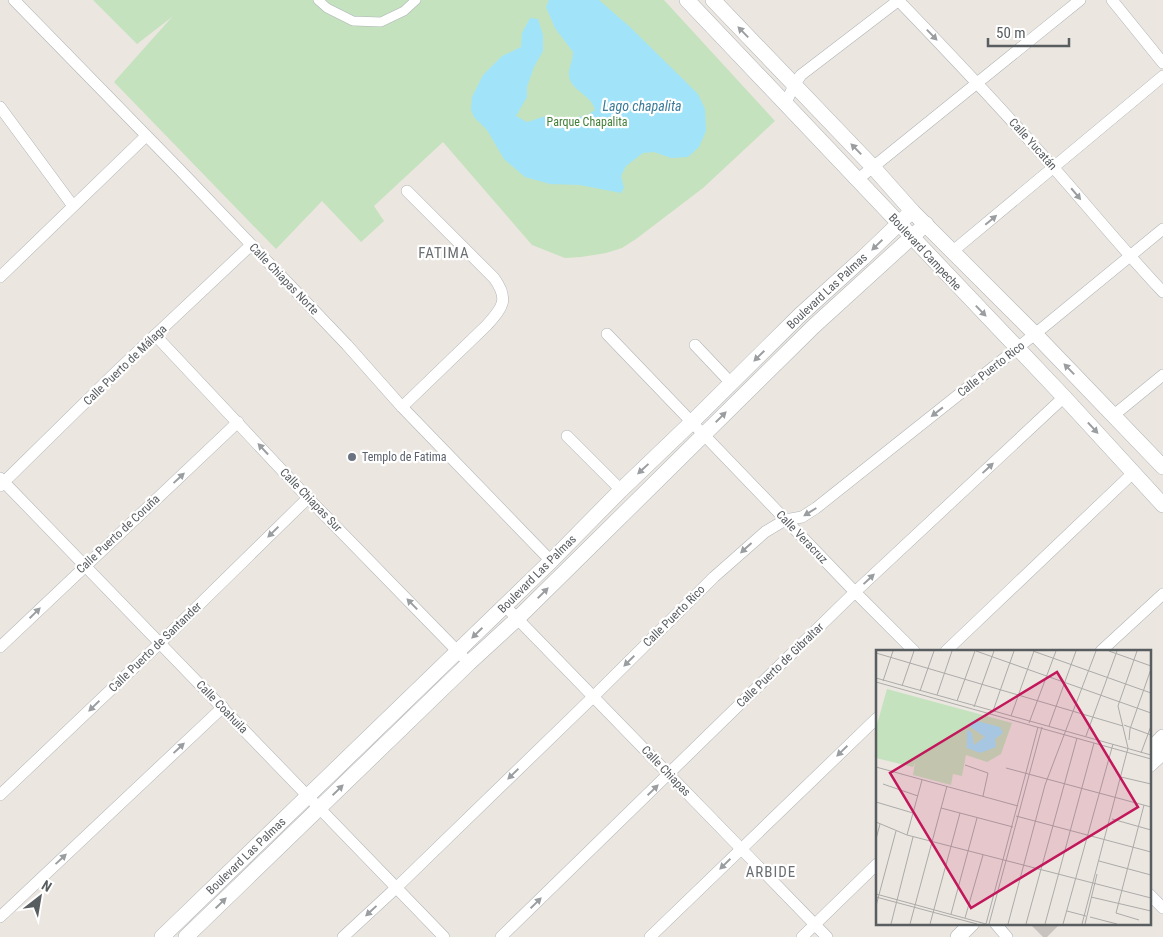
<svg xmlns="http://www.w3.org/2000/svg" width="1163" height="937" font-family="'Roboto Condensed',sans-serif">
<rect width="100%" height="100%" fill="#ebe6e0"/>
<polygon fill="#c4e2bd" points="93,0 664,0 775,121 703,188 636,239 622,248 606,253 581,257 565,258 532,245 443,142 374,206 384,221 361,242 322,201 276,249 114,82 172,17 137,44"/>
<path fill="#a1e4fa" d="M 549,0 L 599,0 L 630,27 L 698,94 L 705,109 L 706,131 L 699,147 L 688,157 L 671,158 L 654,152 L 643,153 L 626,166 L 621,176 L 624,188 L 621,193 L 580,185 L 550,184 L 525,177 L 504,159 L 487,130 L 474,117 L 471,110 L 472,97 L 483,75 L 502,56 L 521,47 L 522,33 L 530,18 L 538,19 L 543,35 L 543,51 L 534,67 L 527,87 L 527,97 L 516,116 L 527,122 C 532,121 538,118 543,117 C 560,115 580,123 595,110 C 592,94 567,90 569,72 C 570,65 573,59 573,52 L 555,28 L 546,7 Z"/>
<polygon fill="#c8c3bf" points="1029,923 1061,923 1047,937 1043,937"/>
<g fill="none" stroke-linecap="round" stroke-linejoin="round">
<defs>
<polyline id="pedestrian" points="318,0 327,8 353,21 381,22 404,11 416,0"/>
<g id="minor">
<polyline points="14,0 179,169 347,345 402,407 551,561"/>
<path d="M 898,0 C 951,55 1003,110 1053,167 C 1090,209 1125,252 1163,292"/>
<polyline points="1112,0 1163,63"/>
<polyline points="785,105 794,85 801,75 899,0"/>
<polyline points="0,107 73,206"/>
<polyline points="857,180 1080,0"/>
<polyline points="953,251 1163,76"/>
<polyline points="0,277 146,136"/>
<polyline points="607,334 855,592 914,651"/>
<polyline points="155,335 308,498 469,663"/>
<polyline points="695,345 731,383"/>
<path d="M 402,407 L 487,325 C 502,308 510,300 494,278 L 407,191"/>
<polyline points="1114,415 1163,375"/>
<polyline points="567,436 621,490"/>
<polyline points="0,478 444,937"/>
<polyline points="0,486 116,372 251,245"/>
<polyline points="505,606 827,937"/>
<polyline points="0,647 238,422"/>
<polyline points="946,651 1134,472"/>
<polyline points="1101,651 1163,594"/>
<polyline points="0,795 159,644 308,498"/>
<polyline points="1149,894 1163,908"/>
<polyline points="0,917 223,707"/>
<polyline points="995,923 1007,937"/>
<polyline points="343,937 396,888 594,696 714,577 765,532 785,520 802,517 816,508 1035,334 1163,229"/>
<polyline points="501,937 855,592 1064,397"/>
<polyline points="650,937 877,718"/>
<polyline points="802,937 877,864"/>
</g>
<g id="tertiary">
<polyline points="687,0 1064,397 1163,505"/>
<polyline points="713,0 873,167 912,211 1035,334 1163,467"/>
<polyline points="1149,751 1163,737"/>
<polyline points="1149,765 1163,752"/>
<polyline points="162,937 551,561 621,490 692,422 800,315 863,258 912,211"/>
<polyline points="186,937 469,663 518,618 814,326 926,224"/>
<polyline points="958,937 972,923"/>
</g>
</defs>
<use href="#pedestrian" stroke="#b0b4b7" stroke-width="10"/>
<use href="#minor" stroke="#b0b4b7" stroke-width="12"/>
<use href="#tertiary" stroke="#b0b4b7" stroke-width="16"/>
<use href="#pedestrian" stroke="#fff" stroke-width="9"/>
<use href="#minor" stroke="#fff" stroke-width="11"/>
<use href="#tertiary" stroke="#fff" stroke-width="15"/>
</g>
<defs><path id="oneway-solid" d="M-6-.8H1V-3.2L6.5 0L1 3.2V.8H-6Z" transform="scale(1.25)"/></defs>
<g fill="#9b9ea0">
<use href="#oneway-solid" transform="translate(743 32) rotate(-134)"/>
<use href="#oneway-solid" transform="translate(932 35) rotate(46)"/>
<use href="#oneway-solid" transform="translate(856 149) rotate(-134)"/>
<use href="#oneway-solid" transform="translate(1076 194) rotate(50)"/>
<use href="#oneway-solid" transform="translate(991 220) rotate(-40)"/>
<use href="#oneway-solid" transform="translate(877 245) rotate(136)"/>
<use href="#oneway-solid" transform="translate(981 311) rotate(46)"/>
<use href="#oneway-solid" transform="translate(759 356) rotate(135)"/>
<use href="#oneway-solid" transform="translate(1069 369) rotate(-134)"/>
<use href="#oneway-solid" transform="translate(937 412) rotate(142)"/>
<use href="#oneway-solid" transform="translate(721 417) rotate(-45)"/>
<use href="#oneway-solid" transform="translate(1093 428) rotate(47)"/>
<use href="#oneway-solid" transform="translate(263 449) rotate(-133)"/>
<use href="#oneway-solid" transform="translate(988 468) rotate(-43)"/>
<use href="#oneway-solid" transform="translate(643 469) rotate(137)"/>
<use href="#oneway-solid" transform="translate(179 478) rotate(-43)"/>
<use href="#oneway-solid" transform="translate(810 512) rotate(148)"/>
<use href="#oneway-solid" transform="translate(273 532) rotate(136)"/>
<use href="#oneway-solid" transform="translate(746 548) rotate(138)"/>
<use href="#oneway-solid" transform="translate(869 579) rotate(-43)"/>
<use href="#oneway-solid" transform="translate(543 593) rotate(-45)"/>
<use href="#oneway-solid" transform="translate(412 604) rotate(-134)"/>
<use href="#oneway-solid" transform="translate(35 613) rotate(-44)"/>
<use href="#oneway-solid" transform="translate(477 633) rotate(136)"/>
<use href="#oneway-solid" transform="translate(629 661) rotate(135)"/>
<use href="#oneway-solid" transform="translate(94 706) rotate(136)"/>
<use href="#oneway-solid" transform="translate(179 748) rotate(-43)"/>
<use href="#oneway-solid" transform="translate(842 751) rotate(136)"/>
<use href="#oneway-solid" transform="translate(513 774) rotate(136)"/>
<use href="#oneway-solid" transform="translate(338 790) rotate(-44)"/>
<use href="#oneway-solid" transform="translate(653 790) rotate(-44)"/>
<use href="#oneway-solid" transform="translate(61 859) rotate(-43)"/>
<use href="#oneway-solid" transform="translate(725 864) rotate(136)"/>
<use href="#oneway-solid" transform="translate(221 903) rotate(-44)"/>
<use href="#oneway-solid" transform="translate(536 903) rotate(-44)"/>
<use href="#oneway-solid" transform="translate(371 911) rotate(137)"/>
</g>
<circle fill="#6b7280" stroke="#fff" stroke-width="2" cx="352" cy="457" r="5"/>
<g text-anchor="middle" stroke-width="4.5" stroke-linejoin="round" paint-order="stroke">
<g font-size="12" fill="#427f38" stroke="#fff">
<text x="587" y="126">Parque Chapalita</text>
</g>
<g font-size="12" fill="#585d60" stroke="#fff">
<text transform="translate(1033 144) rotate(48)" y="4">Calle Yucatán</text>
<text transform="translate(925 252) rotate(47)" y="4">Boulevard Campeche</text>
<text transform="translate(284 279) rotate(46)" y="4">Calle Chiapas Norte</text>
<text transform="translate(827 291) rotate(-43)" y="4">Boulevard Las Palmas</text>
<text transform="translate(125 365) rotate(-44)" y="4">Calle Puerto de Málaga</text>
<text transform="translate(991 369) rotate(-38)" y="4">Calle Puerto Rico</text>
<text transform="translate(311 500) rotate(46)" y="4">Calle Chiapas Sur</text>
<text transform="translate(118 534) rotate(-43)" y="4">Calle Puerto de Coruña</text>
<text transform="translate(802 537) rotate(46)" y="4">Calle Veracruz</text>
<text transform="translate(537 574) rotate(-45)" y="4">Boulevard Las Palmas</text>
<text transform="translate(674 616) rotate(-45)" y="4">Calle Puerto Rico</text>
<text transform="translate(155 647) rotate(-44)" y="4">Calle Puerto de Santander</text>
<text transform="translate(780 665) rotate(-44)" y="4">Calle Puerto de Gibraltar</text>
<text transform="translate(222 707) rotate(46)" y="4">Calle Coahuila</text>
<text transform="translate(666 771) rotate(46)" y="4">Calle Chiapas</text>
<text transform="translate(246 856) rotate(-44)" y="4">Boulevard Las Palmas</text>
</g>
<g font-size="12" fill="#5b616d" stroke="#fff" text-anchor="start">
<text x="362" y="461">Templo de Fatima</text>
</g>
<g font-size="14" font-style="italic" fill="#3b7b99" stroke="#fff">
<text x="642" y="111">Lago chapalita</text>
</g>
<g font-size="15" letter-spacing="1" fill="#6a6f72" stroke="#fff">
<text x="444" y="258">FATIMA</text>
<text x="771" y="877">ARBIDE</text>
</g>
</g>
<g transform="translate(876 650)">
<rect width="275" height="275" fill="#ebe6e0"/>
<path d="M 11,39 L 136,73 L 125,104 L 111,112 L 90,105 L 86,126 L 77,124 L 75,135 L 37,125 L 39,113 L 37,117 L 0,108 L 0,78 Z" fill="#c4e2bd"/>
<path d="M 97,70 L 124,77 L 127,83 L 119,89 L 120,97 L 104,103 L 91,98 L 91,79 L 96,83 L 98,95 L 109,87 L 93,76 Z" fill="#a1e4fa"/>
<path fill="none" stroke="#acaba9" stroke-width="1" d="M 100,1 L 275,63M 157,1 L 275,43M 233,1 L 275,16M 0,3 L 247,76M 0,28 L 275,105M 7,31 L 17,1M 0,32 L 275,109M 26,36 L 38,1M 44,41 L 58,1M 61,45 L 76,1M 81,51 L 99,1M 98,57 L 118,1M 117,61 L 138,1M 135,66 L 158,1M 153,73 L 180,1M 248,75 L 275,85M 173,76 L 200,1M 210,86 L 241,1M 253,90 L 254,79 L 275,19M 265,103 L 275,76M 89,115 L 112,123 L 107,146M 0,117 L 142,156M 130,118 L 275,157M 245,127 L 275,134M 7,134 L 42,146M 0,152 L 37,163M 65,158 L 137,177M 140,166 L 275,202M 236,169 L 275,180M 0,172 L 31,185 L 275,248M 31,185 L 46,130M 0,189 L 4,174M 223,211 L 275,225M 0,244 L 110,274M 0,247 L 101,274M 215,247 L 275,261M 0,256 L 20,181M 191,261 L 210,266M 75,264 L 101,168M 214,267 L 241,274M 89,268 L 107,205M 263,270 L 240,263 L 268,155M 15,274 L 37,187M 34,274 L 71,136M 54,274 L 84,163M 110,274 L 162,77M 113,274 L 166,77M 132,274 L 169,135 L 220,1M 150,274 L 201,88M 169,274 L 218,93M 187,274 L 237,94M 206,274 L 252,98 L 242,56 L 261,1M 209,274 L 221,224"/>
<path fill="#c2185b" fill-opacity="0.15" stroke="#c2185b" stroke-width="2.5" d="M 181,22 L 262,157 L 95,258 L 14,123 Z"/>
<rect width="275" height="275" fill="none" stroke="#585d60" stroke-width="2.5"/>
</g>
<g transform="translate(40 897) rotate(31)" stroke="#ffffff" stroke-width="4" paint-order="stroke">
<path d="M0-4L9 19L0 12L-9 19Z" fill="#585d60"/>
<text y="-8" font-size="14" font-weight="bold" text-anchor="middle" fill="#585d60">N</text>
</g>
<path d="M988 38v8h81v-8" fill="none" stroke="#585d60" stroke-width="2.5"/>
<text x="996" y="38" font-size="15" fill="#585d60" stroke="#ffffff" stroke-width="4" paint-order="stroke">50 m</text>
</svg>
